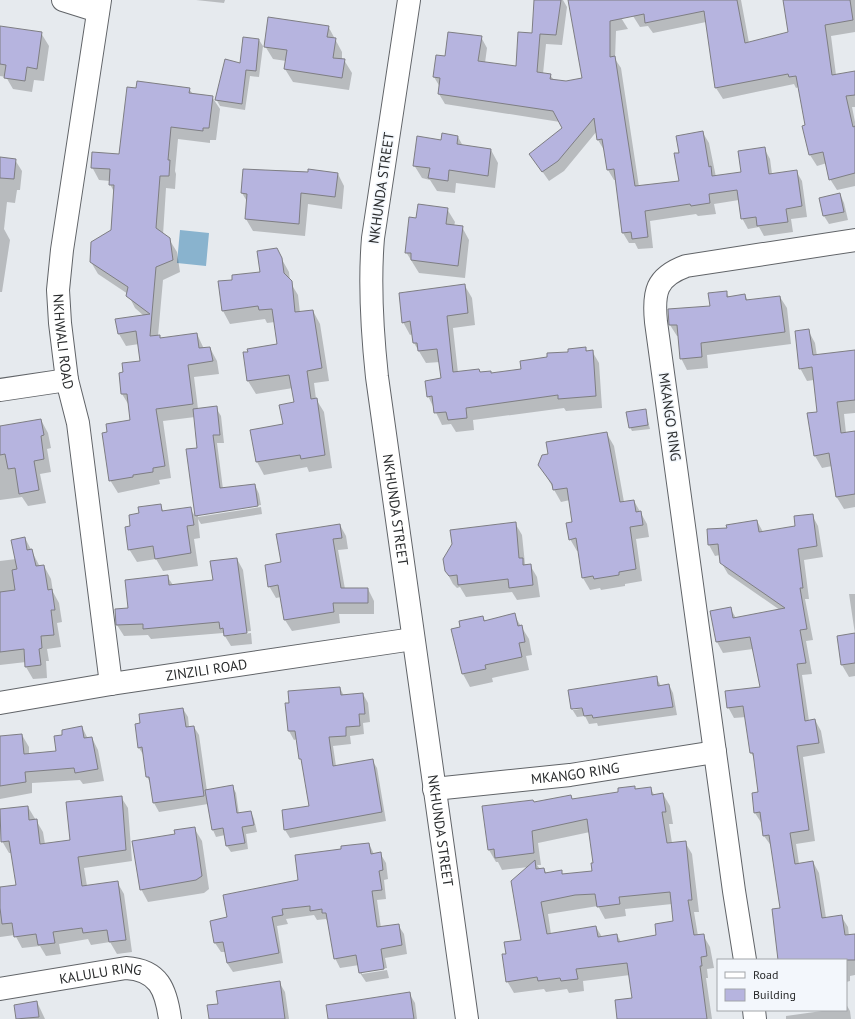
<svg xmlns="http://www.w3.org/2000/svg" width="855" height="1019" font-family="'PT Sans',sans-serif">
<rect width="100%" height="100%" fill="#e6eaee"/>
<polygon fill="#89b3ce" points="180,230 209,233 206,266 177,263"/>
<g fill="#0003" fill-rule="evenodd">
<polygon points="196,0 225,0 224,3"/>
<polygon points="535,0 563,0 567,7 562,45 546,44 543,74 550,75 554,80 566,82 583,79 570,0 610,0 628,29 616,31 615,59 621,68 639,187 680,182 680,154 703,133 709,143 716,177 742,173 764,148 770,159 772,174 796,171 802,181 807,217 791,219 793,232 764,236 759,227 748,229 742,218 739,200 714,204 716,214 698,216 696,214 650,221 653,248 638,249 635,243 629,243 623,233 617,180 614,180 608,170 604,150 598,140 597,131 564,171 549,181 537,164 564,129 560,122 445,104 439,94 440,87 434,77 446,58 481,37 487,48 485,63 516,68 533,34"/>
<polygon points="630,0 741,0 749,43 789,33 784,0 855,0 855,32 831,36 836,75 855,72 855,107 852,107 855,122 855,186 837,190 830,179 827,163 817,166 810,155 804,126 807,126 799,87 796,88 794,84 723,99 716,88 706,22 653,33 648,26 640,27 633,16"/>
<polygon points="328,26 342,52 342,60 344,60 352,73 349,90 293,82 285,69 286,61 273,59 265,46"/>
<polygon points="0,27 41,33 49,46 44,81 34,80 32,92 13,89 6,77 0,76"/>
<polygon points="259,40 263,46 259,77 250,76 245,110 220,106 216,99"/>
<polygon points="137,89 189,89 193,94 212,97 220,109 216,140 210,140 210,143 178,139 175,171 176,174 175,189 166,188 163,235 169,239 177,252 180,272 163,280 158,336 161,339 197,334 204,349 210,348 217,361 219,374 194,377 198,409 216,408 221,416 224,443 217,443 223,489 255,485 259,494 261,505 198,515 198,517 261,507 262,514 201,524 198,519 200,538 194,539 198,566 163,571 156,559 137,562 129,549 131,527 140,514 160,505 164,512 190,508 196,518 187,450 198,449 195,417 163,421 171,478 159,480 160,484 118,493 110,480 109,432 132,421 130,407 122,394 120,374 141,362 139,344 126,346 119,334 144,316 135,308 128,294 98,274 91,262 111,230 114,192 110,184 110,181 99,180 92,167 120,155"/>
<polygon points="458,137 463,146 491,150 498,163 495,188 456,183 455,193 437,191 430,180 422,178 414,165 442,141"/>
<polygon points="0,158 15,160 22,171 20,190 17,190 15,203 7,202 4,229 10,240 2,292 0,292"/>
<polygon points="277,170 338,174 344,186 342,209 308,204 305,236 253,231 246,219 248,203 242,193 277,173"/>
<polygon points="840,194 844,203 848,220 829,224 824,216"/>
<polygon points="447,209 455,222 454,226 462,227 469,240 465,278 419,273 406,252 417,219"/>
<polygon points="276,249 289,272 290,282 298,295 300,313 313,311 320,324 329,381 314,383 316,399 324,412 332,468 309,472 307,467 264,475 257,462 251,430 284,424 295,403 293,388 256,394 248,381 244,353 279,345 275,322 267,323 265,319 230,324 223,311 233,280 261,272"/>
<polygon points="465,286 472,298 475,325 453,328 458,373 491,374 523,370 585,348 587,351 592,351 599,363 602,408 566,411 564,408 473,420 474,430 456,432 451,424 442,425 428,396 443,379 440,362 426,363 414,343 413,334 410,335 403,322"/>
<polygon points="726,292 729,297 745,295 748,301 780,297 787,308 791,344 707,355 708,368 687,370 681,358 679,336 677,336 670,325 711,307"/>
<polygon points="808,330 815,343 817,356 855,351 855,348 855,413 844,414 846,433 855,432 855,507 844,509 836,496 832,466 822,468 815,456 818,413 814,380 807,381 800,368"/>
<polygon points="645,410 650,429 632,431 630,427"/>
<polygon points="41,420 48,433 51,448 47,449 51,472 40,474 46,503 28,506 22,497 0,500 0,435"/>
<polygon points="607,434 614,446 624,502 634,501 647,524 649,537 636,539 642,581 625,584 625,586 601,590 600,588 590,590 583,578 579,551 577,551 570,539 573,523 570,500 561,502 540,465 549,454"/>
<polygon points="812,515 818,526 823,557 804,560 809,599 805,599 813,640 806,641 812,674 802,675 809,721 815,720 821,731 825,753 803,757 815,841 796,844 799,864 813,862 819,873 826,918 841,916 848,927 849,936 855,937 855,975 850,976 850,981 846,982 846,960 779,960 781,909 772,847 764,836 762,824 755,813 760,793 755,759 751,753 746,717 734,718 728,707 761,688 753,649 723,653 717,642 712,611 730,608 736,618 780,610 728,574 721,562 720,555 715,556 709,545 728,528 757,521 763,532 796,527"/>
<polygon points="515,523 522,535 525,564 530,565 537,577 540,597 517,600 512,592 466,597 460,587 457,588 453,584 446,571"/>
<polygon points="340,525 346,536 348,549 338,550 345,589 368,589 374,601 374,614 339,614 340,623 292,631 285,620 281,597 276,598 269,586 282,563"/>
<polygon points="25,538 40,567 44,566 51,579 53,592 59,603 62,622 57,623 61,647 47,649 49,661 46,661 47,678 33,679 26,667 26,662 0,665 0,561 16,559"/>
<polygon points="237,559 243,570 251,631 226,634 226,636 251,633 252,644 231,646 223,633 151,639 148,635 124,636 117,625 129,609 167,576 173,585 214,580"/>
<polygon points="849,594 855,594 855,676 849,677 842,665 838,637 855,634"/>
<polygon points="514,615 529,639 532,655 526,656 529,670 492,678 493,682 470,687 463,674 452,630 462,628 483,617 485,621"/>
<path d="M 656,677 L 661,686 L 669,685 L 673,693 L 677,715 L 598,726 L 597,723 L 589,724 L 585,716 L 577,717 L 572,709 L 569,691 ZM 573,708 L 587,708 L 573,710 Z"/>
<polygon points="340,688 344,696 363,694 368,703 370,722 363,723 364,734 350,736 351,744 333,746 336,766 372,760 377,768 386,821 290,838 285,830 283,811 311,807 297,739 294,740 289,731 286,704"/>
<polygon points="183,709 188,717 189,727 194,727 199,735 207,791 232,786 236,793 239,814 251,812 254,819 257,832 246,834 248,849 231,852 227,846 225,835 216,837 213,830 208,804 159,812 154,803 151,784 147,777 144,756 139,748"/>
<polygon points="82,727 88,739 92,738 98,750 104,781 83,784 80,780 32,783 32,793 0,799 0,737 22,735 29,747 29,755 57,752 63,736"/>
<path d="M 634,787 L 636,790 L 650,788 L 655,796 L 663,794 L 670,806 L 673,824 L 669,824 L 672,843 L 685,842 L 692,854 L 699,912 L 694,912 L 698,936 L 703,935 L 710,947 L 714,968 L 707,969 L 708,978 L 706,978 L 712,1019 L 618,1019 L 633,999 L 630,975 L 583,981 L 584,991 L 569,993 L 567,989 L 546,992 L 544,989 L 514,993 L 507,981 L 507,955 L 523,941 L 529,867 L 502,870 L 498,862 L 496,862 L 489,850 L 483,807 L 534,803 L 570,796 L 573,800 L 620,793 ZM 590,832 L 595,864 L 593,871 L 563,875 L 561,871 L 547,874 L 544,869 L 540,869 L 537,865 L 541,865 L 538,843 ZM 672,904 L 674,922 L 657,936 L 621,942 L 617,935 L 602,937 L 596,927 L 551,934 L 548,914 L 598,906 L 605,919 L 626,916 L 625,909 Z"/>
<polygon points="121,797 128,808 132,861 84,868 87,886 117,882 124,894 132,952 117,954 110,942 91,945 88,939 59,944 61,954 46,956 40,946 22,948 15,935 0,937 0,888 17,885 12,853 9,853 2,841 0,810 28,807 43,832 45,844 71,841"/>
<polygon points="194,828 202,841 209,889 204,893 148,902 141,889 176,835"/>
<polygon points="369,844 374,854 380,853 386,863 388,879 384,880 386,899 377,900 381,928 398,925 404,934 407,954 385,958 387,968 362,972 362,974 387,970 389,978 366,982 360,973 359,965 340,968 335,958 328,922 326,919 317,920 314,915 286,919 288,924 277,926 283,963 233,972 227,963 225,952 221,952 215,943 211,921 228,918 300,881 342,850"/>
<polygon points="279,982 285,992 289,1019 210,1019 219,1004"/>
<polygon points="409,993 415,1003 417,1019 329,1019"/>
<polygon points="37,1002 45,1019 17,1019 15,1005"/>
<polygon points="846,1004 850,1011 851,1019 786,1019 786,1016 829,1010 846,1010"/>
</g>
<g fill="#b6b4df" stroke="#7e7e83" fill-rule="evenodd">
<polygon points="534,0 561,0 556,35 540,34 537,72 551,74 550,79 566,81 582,78 568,0 737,0 745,43 788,32 783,0 850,0 853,20 825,25 832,75 855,71 855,95 846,96 853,127 855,126 855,173 829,180 823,152 809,155 802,126 805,125 796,76 789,77 788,74 715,88 704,11 645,23 644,14 610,21 610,57 615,56 635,186 679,181 674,153 679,153 676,136 703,131 709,167 711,166 712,176 741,172 738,151 765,147 769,174 797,170 802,206 786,209 788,222 757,226 756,217 741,219 737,190 709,194 710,203 691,206 690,204 645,211 648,237 632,239 631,232 622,233 614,169 607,170 602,139 597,140 594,118 558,161 542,172 529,154 562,128 553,111 438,94 440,78 433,77 436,55 445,56 448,32 482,36 478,61 516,66 518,32 532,33"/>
<polygon points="268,17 329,26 327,37 336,38 333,58 345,59 342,78 284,69 287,50 264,47"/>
<polygon points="0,26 42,32 37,69 27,67 25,81 4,78 6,65 0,64"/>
<polygon points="243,37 259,39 256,71 246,70 242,104 215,100 225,59 240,63"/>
<polygon points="137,81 190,88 189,93 213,96 209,128 203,128 203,131 171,127 168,160 170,160 169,176 160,176 156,228 170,238 173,260 156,267 150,336 160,335 160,338 197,333 199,348 210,347 213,361 188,365 193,404 156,409 165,466 153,468 153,472 133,475 133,477 109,481 102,433 107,432 106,424 130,420 127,394 121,394 119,373 123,372 122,363 140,361 136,331 118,334 115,319 150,314 126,296 128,287 90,262 91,242 111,230 114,185 109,185 110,169 91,168 92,152 119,154 127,87 136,88"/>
<polygon points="442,133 458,136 457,144 491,149 488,176 449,170 448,181 428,178 430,168 413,166 417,136 441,140"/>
<polygon points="0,157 16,159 14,179 0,178"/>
<polygon points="243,169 308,172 308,169 338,173 335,197 301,193 299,224 245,219 247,194 241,193"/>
<polygon points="840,193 844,212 823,216 819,198"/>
<polygon points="418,204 448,208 446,224 463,226 458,266 411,260 411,253 405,253 409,217 416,218"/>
<polygon points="277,248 282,258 284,273 292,281 295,312 313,310 322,368 307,371 311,399 317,398 325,455 301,459 300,455 256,462 250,430 283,424 279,405 294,402 289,375 247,381 243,352 248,352 247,349 277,344 272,309 259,310 258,306 222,311 218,281 232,280 232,275 260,272 257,251"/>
<polygon points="465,284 468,313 447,316 453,372 479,369 480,372 491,371 491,373 521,369 520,361 547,357 547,353 568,352 568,349 586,347 586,351 593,350 596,396 558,399 558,395 466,408 467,418 448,420 446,412 434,413 432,396 427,397 425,381 441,378 437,349 418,351 417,343 413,343 410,321 402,323 399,293"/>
<polygon points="727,291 727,297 745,294 746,300 780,296 785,332 701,343 702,357 680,359 677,325 669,325 668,309 710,306 708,293"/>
<polygon points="809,329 813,355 855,350 855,400 837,402 841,433 855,431 855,494 836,497 829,453 814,456 807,413 817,412 812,367 799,369 795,331"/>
<polygon points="217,406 220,435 213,435 220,488 255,484 258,506 195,516 186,449 197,448 193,409"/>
<polygon points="646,409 648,425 629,428 626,412"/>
<polygon points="41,419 44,435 41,436 44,459 34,461 39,490 19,494 15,468 8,469 5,454 0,455 0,426"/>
<polygon points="607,432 620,502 634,500 636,512 641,511 643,525 630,527 636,569 619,572 619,575 594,579 593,576 582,578 576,538 569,540 566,523 572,522 567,488 553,490 552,484 538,465 542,455 548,454 546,442"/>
<polygon points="161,504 162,511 191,507 194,525 187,526 191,553 155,559 153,546 128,550 125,527 130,526 129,515 139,513 138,507"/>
<polygon points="813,514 817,546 798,549 803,588 800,588 807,629 800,630 806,663 797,664 805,721 815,719 819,743 797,746 809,830 790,833 795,864 813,861 822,918 842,915 845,935 855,934 855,960 778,960 772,909 780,908 769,835 763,836 760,812 754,813 752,793 758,792 753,753 750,753 743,706 727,708 725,691 760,687 750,637 716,642 710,611 731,607 733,618 785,608 720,563 718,544 708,545 707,529 727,528 726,525 757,520 759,532 795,526 794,516"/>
<polygon points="516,522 519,558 523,558 523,565 531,564 533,585 509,588 508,579 458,585 457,575 449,576 445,571 443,559 452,544 450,530"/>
<polygon points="340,524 342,538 333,539 341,588 368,588 368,603 333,603 334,612 284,620 278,585 268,587 265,565 281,562 276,534"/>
<polygon points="25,537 27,550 32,549 36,566 44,565 48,590 52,589 55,610 51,610 54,635 41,636 42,648 39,649 41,665 25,667 24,649 0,652 0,592 15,590 12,570 17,569 11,540"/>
<polygon points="237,558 247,633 224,636 223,628 220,629 219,622 143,629 143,624 116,625 115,609 128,608 125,580 168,575 169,585 213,580 210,561"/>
<polygon points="515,613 518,626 522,625 525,642 519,643 522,657 485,665 486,669 462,674 451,629 460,627 459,621 483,616 484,621"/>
<polygon points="855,633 855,663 841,665 837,636"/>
<polygon points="657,676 658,686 669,684 673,707 593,718 592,715 584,716 582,708 571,709 568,690"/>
<polygon points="340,687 341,695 363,693 365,714 359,714 360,726 346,727 346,736 329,737 333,766 373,759 382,812 284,830 282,810 309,806 301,759 299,759 295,731 288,731 285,703 289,703 288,691"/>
<polygon points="183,708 186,727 194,726 204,796 153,803 149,777 146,777 142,747 138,748 135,724 140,723 139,714"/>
<polygon points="82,726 84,738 92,737 98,769 75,773 74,768 25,772 26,782 0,786 0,736 22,734 24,754 56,751 54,736 62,735 62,730"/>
<polygon points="233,785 237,813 251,811 254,825 242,827 245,843 226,846 223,828 212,830 205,790"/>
<path d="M 635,786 L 635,789 L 651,787 L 652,795 L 663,793 L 666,812 L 662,812 L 667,843 L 686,841 L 692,900 L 688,900 L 694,935 L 704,934 L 707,956 L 701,957 L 702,966 L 700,966 L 707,1019 L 617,1019 L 615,1000 L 632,998 L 627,963 L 576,969 L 578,979 L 561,981 L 560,978 L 538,981 L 537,977 L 506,982 L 502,954 L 506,954 L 504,942 L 521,940 L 511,881 L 535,860 L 536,869 L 544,868 L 545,873 L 562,870 L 562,874 L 592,871 L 591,863 L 593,863 L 587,819 L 532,831 L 534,853 L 495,858 L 494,849 L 488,850 L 482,806 L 533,800 L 534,802 L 571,795 L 572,799 L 618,792 L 618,788 ZM 670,892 L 673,921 L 655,924 L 656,935 L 618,942 L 617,934 L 598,937 L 596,926 L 547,934 L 541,902 L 575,895 L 595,894 L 597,907 L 620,904 L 619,897 Z"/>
<polygon points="122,796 126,850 78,857 82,886 118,881 126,940 109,942 107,930 83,933 82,928 53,932 55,943 38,945 36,934 14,937 12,923 2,924 0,908 0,887 16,885 9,841 1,842 0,809 28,806 29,820 37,819 40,844 70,840 66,802"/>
<polygon points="195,827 202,876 196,880 140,890 132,841 175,834 174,830"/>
<polygon points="369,843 371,854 381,852 383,870 379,871 382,890 372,891 377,927 399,924 402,945 381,949 384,969 359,973 356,955 334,959 326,913 322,913 322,909 310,911 310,906 282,909 283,915 272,917 279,953 227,963 223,942 214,943 210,921 227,917 223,895 298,880 295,855 341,849 341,846"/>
<polygon points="280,981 285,1019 209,1019 207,1005 218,1004 216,991"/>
<polygon points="410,992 414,1019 328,1019 326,1005"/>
<polygon points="37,1001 39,1017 16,1019 14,1005"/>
</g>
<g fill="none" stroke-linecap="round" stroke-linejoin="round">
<defs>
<g id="minor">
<polyline points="63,0 98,11"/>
<path id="s1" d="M 100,0 L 62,250 L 58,290 L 60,323 L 67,380 L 78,423 L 111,684"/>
<path id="s2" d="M 409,0 L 373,238 C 369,285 372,330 377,377 L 467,1019"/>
<polyline points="0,390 67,380"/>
<path id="s3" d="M 0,703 L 111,684 L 413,639"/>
<path id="s4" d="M 434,789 L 570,775 L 715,752"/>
<path d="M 745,960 L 734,891 L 656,322 C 653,292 656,277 686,266 L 855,240"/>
<path id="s5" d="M 0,989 L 126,968 C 159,970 166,990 170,1019"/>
<polyline points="754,1010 755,1019"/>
</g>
</defs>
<use href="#minor" stroke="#616468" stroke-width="24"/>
<use href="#minor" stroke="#fff" stroke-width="22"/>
</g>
<g text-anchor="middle" stroke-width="3" stroke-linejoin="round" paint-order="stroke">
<g font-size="14" fill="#292b2c" stroke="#f3f7fc">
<text transform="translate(381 188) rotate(-82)" y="5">NKHUNDA STREET</text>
<text dy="5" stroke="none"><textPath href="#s1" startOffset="345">NKHWALI ROAD</textPath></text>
<text transform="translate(670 417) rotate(82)" y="5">MKANGO RING</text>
<text dy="5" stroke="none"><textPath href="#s2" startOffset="514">NKHUNDA STREET</textPath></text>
<text dy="5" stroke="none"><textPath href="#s3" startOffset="209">ZINZILI ROAD</textPath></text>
<text dy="5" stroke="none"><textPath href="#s4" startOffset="142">MKANGO RING</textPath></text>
<text dy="5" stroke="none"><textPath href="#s2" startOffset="838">NKHUNDA STREET</textPath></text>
<text dy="5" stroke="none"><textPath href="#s5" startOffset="102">KALULU RING</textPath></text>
</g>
</g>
<rect x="717" y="959" width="130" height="52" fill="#f3f7fc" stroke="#a2a5a9"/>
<rect x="725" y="972" width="20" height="6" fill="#ffffff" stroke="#a2a5a9"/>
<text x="753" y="979" font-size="12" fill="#292b2c">Road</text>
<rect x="725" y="989" width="20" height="12" fill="#b6b4df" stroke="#a2a5a9"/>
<text x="753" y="999" font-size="12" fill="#292b2c">Building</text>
</svg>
